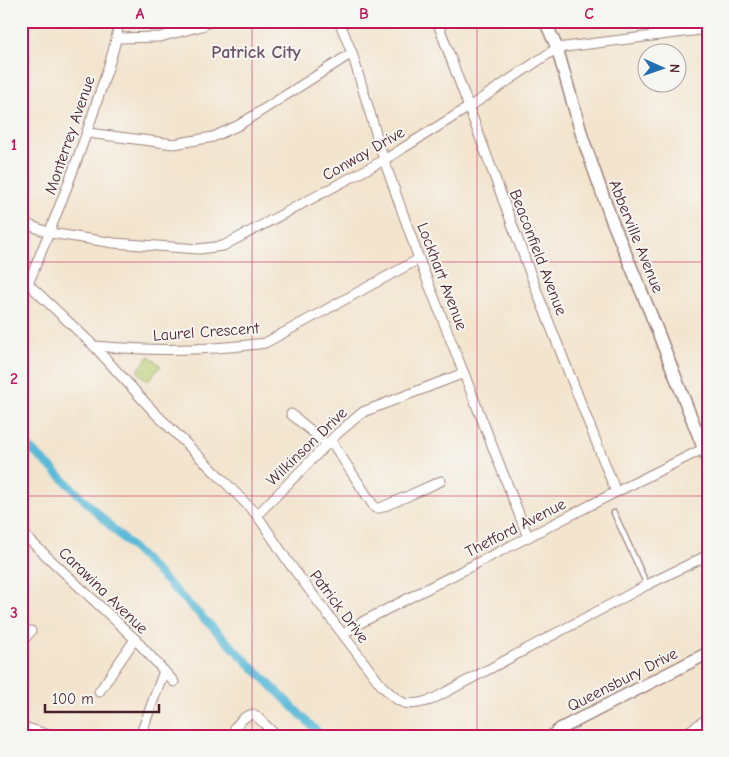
<svg xmlns="http://www.w3.org/2000/svg" width="729" height="757" font-family="'Comic Neue',sans-serif">
<defs>
<pattern id="park-tufts" width="24" height="20" patternUnits="userSpaceOnUse" patternTransform="scale(1.25)"><rect width="24" height="20" fill="#b9ce72"/><path d="M3 7l-1-3M5 7V3M7 7l1-3M15 17l-1-3M17 17v-4M19 17l1-3" fill="none" stroke="#a1b063"/></pattern>
</defs>
<rect width="100%" height="100%" fill="#f6f6f2"/>
<filter id="ink" filterUnits="userSpaceOnUse"><feTurbulence type="fractalNoise" baseFrequency=".02" numOctaves="2"/><feDisplacementMap in="SourceGraphic" scale="10" xChannelSelector="R" yChannelSelector="G"/><feConvolveMatrix kernelMatrix="1 2 1 2 8 2 1 2 1" color-interpolation-filters="sRGB"/></filter>
<filter id="wash" filterUnits="userSpaceOnUse"><feTurbulence type="fractalNoise" baseFrequency=".0096" numOctaves="4" result="noise"/><feDisplacementMap in="SourceGraphic" scale="20" xChannelSelector="R" yChannelSelector="G"/><feGaussianBlur stdDeviation="1.12" result="paint"/><feColorMatrix in="noise" values="0 0 0 0 0 0 0 0 0 0 0 0 0 0 0 0 0 1.4 0 .05"/><feComposite in="paint" operator="in"/></filter>
<g filter="url(#wash)">
<rect width="100%" height="100%" fill="#f3e4ce"/>
<polygon fill="url(#park-tufts)" stroke="#82764e" points="149,356 161,366 148,381 137,371"/>
<g fill="none" stroke-linecap="round" stroke-linejoin="round">
<polyline stroke="#5abad8" stroke-width="8" points="21,440 57,473 322,736"/>
</g>
</g>
<g filter="url(#ink)">
<g fill="none" stroke-linecap="round" stroke-linejoin="round">
<defs>
<g id="service">
<polyline points="21,307 28,284"/>
<polyline points="614,513 647,585"/>
</g>
<g id="minor">
<polyline points="339,21 352,53 384,160 419,259 528,537"/>
<polyline points="437,21 539,297 616,492"/>
<polyline points="117,38 160,37 202,26 211,21"/>
<polyline points="88,133 174,144 213,137 239,125 352,53"/>
<polyline points="21,222 50,233 114,243 199,249 223,246 384,160 469,107 557,48 708,29"/>
<path d="M 21,277 L 94,346 L 154,412 L 224,481 L 257,515 L 289,563 L 381,685 C 401,704 403,708 431,700 L 647,585 L 708,555"/>
<path d="M 28,284 C 54,222 79,159 99,95 C 107,71 116,47 119,21"/>
<path d="M 94,346 C 151,351 208,351 265,343 L 419,259"/>
<polyline points="291,414 327,444"/>
<polyline points="331,441 375,508 380,508 408,496 441,481"/>
<polyline points="257,515 338,433 363,412 464,373"/>
<polyline points="21,532 135,639 174,682"/>
<polyline points="343,634 364,621 616,492 703,449"/>
<polyline points="21,643 31,631"/>
<polyline points="99,692 135,639"/>
<polyline points="21,726 52,736"/>
<path d="M 235,727 C 241,721 246,713 255,715 L 277,736"/>
<polyline points="140,736 164,671"/>
<polyline points="682,736 708,718"/>
</g>
<g id="tertiary">
<polyline points="545,21 557,48 583,139 612,221 650,312 708,460"/>
<polyline points="552,736 560,729 708,653"/>
</g>
</defs>
<use href="#service" stroke="#9e827c" stroke-width="7"/>
<use href="#minor" stroke="#9e827c" stroke-width="11"/>
<use href="#tertiary" stroke="#9e827c" stroke-width="14"/>
<use href="#service" stroke="#fff" stroke-width="4.5"/>
<use href="#minor" stroke="#fff" stroke-width="9"/>
<use href="#tertiary" stroke="#fff" stroke-width="11"/>
</g>
</g>
<path fill="none" stroke="#c2185b" stroke-width="1" stroke-opacity="0.55" d="M 252,21 L 252,736M 477,21 L 477,736M 21,262 L 708,262M 21,496 L 708,496"/>
<g text-anchor="middle" stroke-width="4" stroke-linejoin="round" paint-order="stroke">
<g font-size="16" fill="#4a1f2b" stroke="#f6f6f2">
<text transform="translate(69 135) rotate(-71)" y="6">Monterrey Avenue</text>
<text transform="translate(363 153) rotate(-30)" y="6">Conway Drive</text>
<text transform="translate(637 236) rotate(68)" y="6">Abberville Avenue</text>
<text transform="translate(539 252) rotate(69)" y="6">Beaconfield Avenue</text>
<text transform="translate(443 276) rotate(69)" y="6">Lockhart Avenue</text>
<text transform="translate(206 331) rotate(-4)" y="6">Laurel Crescent</text>
<text transform="translate(306 446) rotate(-44)" y="6">Wilkinson Drive</text>
<text transform="translate(515 527) rotate(-27)" y="6">Thetford Avenue</text>
<text transform="translate(104 590) rotate(44)" y="6">Carawina Avenue</text>
<text transform="translate(340 606) rotate(53)" y="6">Patrick Drive</text>
<text transform="translate(622 679) rotate(-27)" y="6">Queensbury Drive</text>
</g>
<g font-size="18" font-weight="bold" fill="#705269" stroke="#f6f6f2">
<text x="256" y="58">Patrick City</text>
</g>
</g>
<rect width="729" height="757" fill="none" stroke="#f6f6f2" stroke-width="55"/>
<g transform="translate(662 68) rotate(92)"><circle r="24" fill="#f6f6f2" stroke="#b1a0a2"/>
<path d="M0-4L9 19L0 12L-9 19Z" fill="#1f6fb2"/>
<text y="-8" font-size="14" font-weight="bold" text-anchor="middle" fill="#4a1f2b">N</text>
</g>
<path d="M45 704v8h114v-8" fill="none" stroke="#4a1f2b" stroke-width="2.5"/>
<text x="52" y="704" font-size="15" fill="#4a1f2b" stroke="#f6f6f2" stroke-width="4" paint-order="stroke">100 m</text>
<rect x="28" y="28" width="674" height="702" fill="none" stroke="#c2185b" stroke-width="2"/>
<g font-size="16" text-anchor="middle" font-weight="bold" fill="#c2185b">
<text x="140" y="19">A</text>
<text x="364" y="19">B</text>
<text x="589" y="19">C</text>
<text x="14" y="150">1</text>
<text x="14" y="384">2</text>
<text x="14" y="618">3</text>
</g>
</svg>
